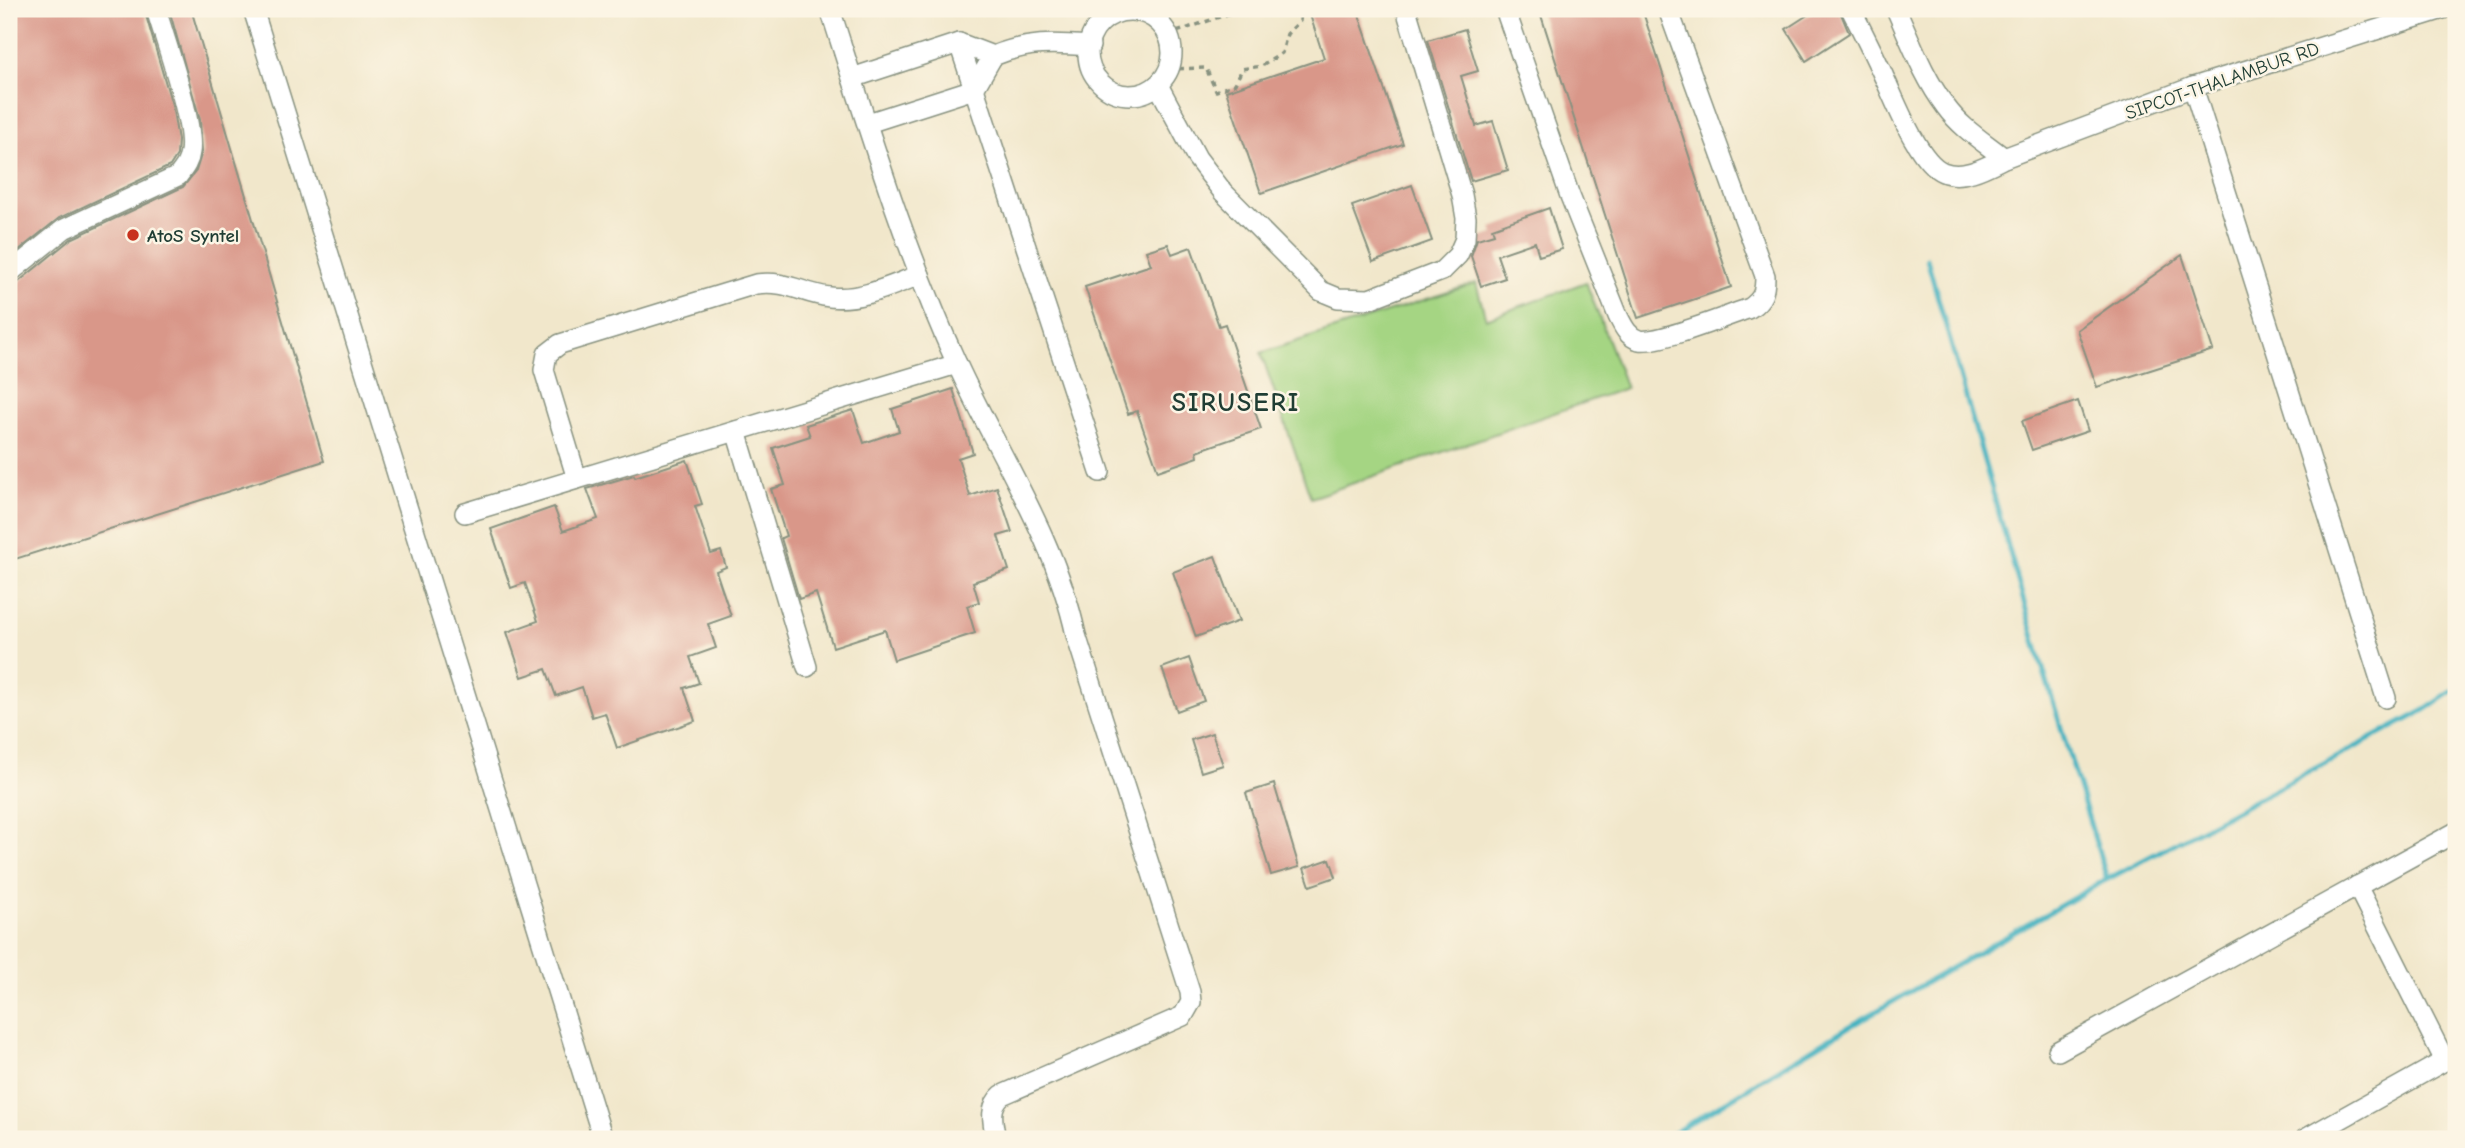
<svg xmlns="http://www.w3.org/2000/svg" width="2465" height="1148" font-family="'Comic Neue',sans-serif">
<rect width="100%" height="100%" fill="#fcf5e5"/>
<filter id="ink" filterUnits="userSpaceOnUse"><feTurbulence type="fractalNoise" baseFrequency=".0143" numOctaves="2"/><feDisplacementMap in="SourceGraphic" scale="14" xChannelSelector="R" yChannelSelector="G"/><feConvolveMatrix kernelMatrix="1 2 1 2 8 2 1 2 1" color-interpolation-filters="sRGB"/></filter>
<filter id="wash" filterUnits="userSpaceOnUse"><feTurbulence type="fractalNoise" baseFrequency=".00686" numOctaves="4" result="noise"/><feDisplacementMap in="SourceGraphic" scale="28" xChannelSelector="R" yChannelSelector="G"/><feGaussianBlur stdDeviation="1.57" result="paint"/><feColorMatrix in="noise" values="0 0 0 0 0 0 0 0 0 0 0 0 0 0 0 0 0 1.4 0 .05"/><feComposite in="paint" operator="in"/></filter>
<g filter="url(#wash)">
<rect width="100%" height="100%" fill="#f1e7cb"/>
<polygon fill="#a5d583" stroke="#62895c" stroke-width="2" points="1586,282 1626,388 1311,498 1261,353 1476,283 1486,319"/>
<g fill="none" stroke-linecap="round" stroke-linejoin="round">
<g stroke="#45b3c1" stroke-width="5">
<polyline points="2106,880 2425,710 2456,689"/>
<polyline points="1664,1139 1840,1032 2107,879 2038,652 1927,259"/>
</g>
</g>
<g id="blocks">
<g fill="#d99789">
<polygon points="9,9 144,9 172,105 178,140 177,155 170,166 59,218 9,258"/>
<polygon points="169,9 191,9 324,461 9,561 9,285 17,283 71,239 183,187 196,171 202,152 200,120"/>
<polygon points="1330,9 1357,9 1403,144 1261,193 1226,91 1324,58 1310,15"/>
<polygon points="1539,9 1642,9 1731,287 1638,318"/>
<polygon points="1817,9 1839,9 1849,33 1806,61 1786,29"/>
<polygon points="1465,29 1478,71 1461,76 1476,126 1493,121 1508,170 1471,181 1428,40"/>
<polygon points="1412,185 1432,241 1373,262 1352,206"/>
<polygon points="1549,208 1562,249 1539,256 1535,242 1497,255 1505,278 1481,286 1471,256 1477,239 1494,234 1492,228"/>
<polygon points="1168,244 1172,254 1191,247 1219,326 1225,324 1261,429 1197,451 1198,457 1158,471 1137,411 1128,414 1085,287 1151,265 1146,251"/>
<polygon points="2182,255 2213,350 2097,387 2077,330"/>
<polygon points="953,389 973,453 958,458 970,496 997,487 1012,532 998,536 1009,570 973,582 979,602 967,606 975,633 894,660 885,630 833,647 816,593 799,599 781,538 786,536 771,489 785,485 773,448 810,436 806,425 853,410 864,443 899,431 892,409"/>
<polygon points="2078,401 2088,431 2032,450 2022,421"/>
<polygon points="687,460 702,504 695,506 711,554 721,551 726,567 716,571 731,616 708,624 716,648 690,657 699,683 684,688 695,721 617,748 605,713 592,717 582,687 556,696 546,669 522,677 507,632 538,621 525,583 511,588 491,529 554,507 563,531 598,519 587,489 634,475 635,477"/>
<polygon points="1215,556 1239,621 1196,637 1173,572"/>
<polygon points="1189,658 1204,701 1177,711 1162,668"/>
<polygon points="1212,733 1223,765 1201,772 1191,740"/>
<polygon points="1274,784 1299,867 1271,875 1246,793"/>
<polygon points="1330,859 1336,877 1310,886 1304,868"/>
</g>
</g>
</g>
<g filter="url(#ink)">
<use href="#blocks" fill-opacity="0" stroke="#889280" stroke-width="2"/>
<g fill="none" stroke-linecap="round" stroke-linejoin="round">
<defs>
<g id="minor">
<polyline points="253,9 603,1139"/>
<path d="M 830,9 C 868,128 905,250 957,364 C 998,454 1055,537 1076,635 L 1190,992 L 1191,1002 L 1183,1016 L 1002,1095 C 988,1107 993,1123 996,1139"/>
<path d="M 1505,9 L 1570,196 L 1618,316 C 1623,326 1628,337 1639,340 C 1658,344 1729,315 1750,308 C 1763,299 1765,292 1765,276 L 1668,9"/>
<path d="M 1851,9 C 1862,31 1874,54 1884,77 C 1895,100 1918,162 1943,172 C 1963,180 1986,167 2004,158 L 2193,87 L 2443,9"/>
<path d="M 1896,9 C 1911,42 1924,78 1946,107 C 1961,128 1984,142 2004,158"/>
<circle cx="1130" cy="53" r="42"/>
<polyline points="959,43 1100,472"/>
<path d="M 993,56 C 1028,42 1052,43 1090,46"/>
<polyline points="852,78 959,43 993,56 974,89 868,123"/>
<polyline points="1158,85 1197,158 1223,192 1321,291 1338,298 1369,299 1442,271 1458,255 1465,239 1466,218 1462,195 1406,9"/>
<polyline points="2193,87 2386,698"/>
<path d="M 9,273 L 64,229 L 178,176 C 184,168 189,162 190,152 C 195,124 165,40 156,9"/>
<polyline points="736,431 807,667"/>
<path d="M 577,479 L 544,370 L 547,354 L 560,344 L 756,284 C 788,280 802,294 830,297 C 861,301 892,285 920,275"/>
<polyline points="465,513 957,364"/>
<polyline points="2357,886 2445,1061"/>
<polyline points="2058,1051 2456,832"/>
<polyline points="2305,1139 2455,1055"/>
</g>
</defs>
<use href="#minor" stroke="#889280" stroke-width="22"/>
<g stroke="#889280" stroke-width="3.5" stroke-dasharray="5 5" stroke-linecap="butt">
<polyline points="1168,35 1242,9"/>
<polyline points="1169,69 1206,68 1216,91 1235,84 1242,69 1262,66 1282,53 1287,34 1300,21 1301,9"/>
</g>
<use href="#minor" stroke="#fff" stroke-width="19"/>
</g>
</g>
<circle fill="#c8321e" stroke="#fcf5e5" stroke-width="2.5" cx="133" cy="235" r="7"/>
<g text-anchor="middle" stroke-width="5" stroke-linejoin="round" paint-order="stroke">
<g font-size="19" fill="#1f3d34" stroke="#fcf5e5">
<text transform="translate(2222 80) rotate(-19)" y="7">SIPCOT-THALAMBUR RD</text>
</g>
<g font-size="19" font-weight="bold" fill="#1f3d34" stroke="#fcf5e5" text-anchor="start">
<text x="147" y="242">AtoS Syntel</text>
</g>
<g font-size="26" font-weight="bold" letter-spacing="2" fill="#1f3d34" stroke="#fcf5e5">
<text x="1236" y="411">SIRUSERI</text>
</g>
</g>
<rect width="2465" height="1148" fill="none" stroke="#fcf5e5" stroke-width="35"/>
</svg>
